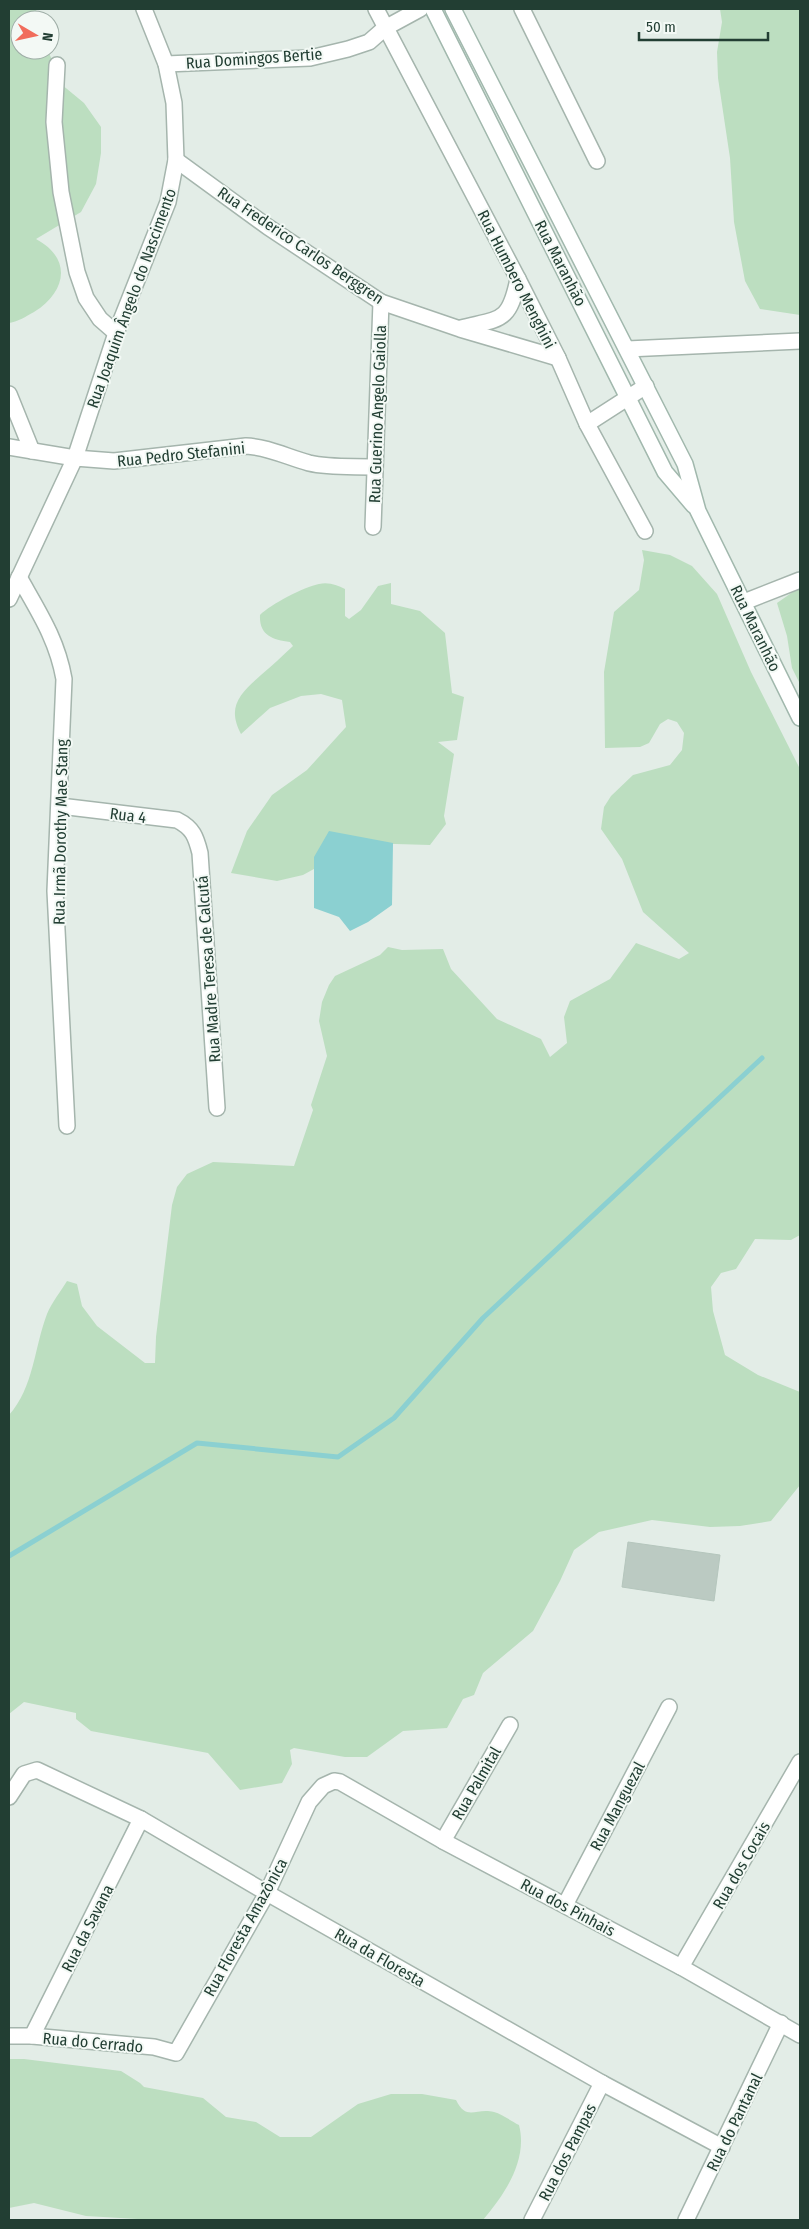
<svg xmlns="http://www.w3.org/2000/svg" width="809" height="2229" font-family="'Fira Sans Condensed',sans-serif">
<rect width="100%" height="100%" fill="#e3ede7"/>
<g fill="#bcdec0">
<path d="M 9,9 L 36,9 L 38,20 L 20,20 L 20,50 L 48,50 L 61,84 L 84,103 L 101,127 L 101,153 L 96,184 L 81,212 L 36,239 C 73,259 66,292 34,312 C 25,317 19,321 9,323 Z"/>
<polygon points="720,9 800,9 800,315 760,309 745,281 734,222 730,158 718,78 717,52 722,22"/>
<path d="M 642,550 L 670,555 L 692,566 L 717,594 L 751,672 L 800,769 L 800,1235 L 791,1240 L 755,1239 L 736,1269 L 721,1273 L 711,1287 L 713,1311 L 725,1355 L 758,1375 L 800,1392 L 800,1485 L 771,1521 L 740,1526 L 710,1527 L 652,1520 L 599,1532 L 574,1550 L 560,1581 L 533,1631 L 483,1673 L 474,1695 L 463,1699 L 447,1728 L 403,1731 L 367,1757 L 345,1757 L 294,1748 L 290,1750 L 292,1764 L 282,1783 L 240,1790 L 208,1753 L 91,1731 L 76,1719 L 76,1713 L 24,1702 L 9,1714 L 9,1415 C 34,1387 34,1348 47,1314 C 52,1302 61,1291 67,1281 L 77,1284 L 82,1306 L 97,1326 L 145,1363 L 155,1363 L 156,1337 L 172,1205 L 177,1187 L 187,1174 L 213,1162 L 294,1166 L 313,1110 L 311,1105 L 327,1056 L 319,1021 L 322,1002 L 329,985 L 335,976 L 380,955 L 388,947 L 402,950 L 443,949 L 451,969 L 497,1019 L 541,1039 L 550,1057 L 567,1043 L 564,1017 L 570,1001 L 610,979 L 636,943 L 679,959 L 689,953 L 643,912 L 622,859 L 601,829 L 604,807 L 611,796 L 633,775 L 670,765 L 682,750 L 684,733 L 677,722 L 668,719 L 660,724 L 649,743 L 640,747 L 605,748 L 604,672 L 614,612 L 639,590 L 644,560 Z"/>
<path d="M 391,583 L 391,604 L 420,611 L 445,633 L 452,693 L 464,697 L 457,740 L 438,742 L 454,754 L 444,816 L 446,824 L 430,845 L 361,843 L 303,875 L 277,881 L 231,873 L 247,831 L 272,795 L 307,770 L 346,727 L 342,700 L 321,694 L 301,696 L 270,708 L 241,734 C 226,706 241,693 261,675 C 272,666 282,656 293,646 L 290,642 C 272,640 259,635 260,615 C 271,604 304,587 319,584 C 329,582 337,585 345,589 L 345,616 L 349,619 L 361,610 L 378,586 Z"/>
<polygon points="800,587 800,684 792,668 787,636 777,603"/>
<path d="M 9,2059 L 24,2059 L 121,2071 L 140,2083 L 144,2087 L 203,2098 L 226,2117 L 256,2122 L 280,2137 L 311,2137 L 358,2104 L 391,2094 L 422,2094 L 456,2100 C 467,2122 476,2107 494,2112 C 502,2114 511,2121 519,2125 C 528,2160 505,2194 483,2220 L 155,2220 L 86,2216 L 34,2203 L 9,2208 Z"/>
</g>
<polygon fill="#8bd0d1" points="329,831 393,843 392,905 368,922 350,931 339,917 314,908 314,857"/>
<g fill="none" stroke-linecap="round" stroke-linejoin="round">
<polyline stroke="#8bd0d1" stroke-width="5" points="9,1556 197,1443 338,1457 394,1418 483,1318 762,1058"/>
</g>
<polygon fill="#bbcac2" stroke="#b5c6bd" points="628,1542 720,1555 714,1601 622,1587"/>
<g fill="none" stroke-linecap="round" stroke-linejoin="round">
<defs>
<g id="street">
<polyline points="376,9 518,279 558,358 587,424 645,531"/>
<polyline points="522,9 597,161"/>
<polyline points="166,64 310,58 348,49 369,42 385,28 420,9"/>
<polyline points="57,65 54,122 61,192 77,272 86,298 100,319 116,333"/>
<polyline points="176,160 268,227 381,302 460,329 558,358"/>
<path d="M 461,328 C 501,318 509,323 518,279"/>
<polyline points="627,349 800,341"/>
<polyline points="9,394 32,451"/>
<polyline points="587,424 646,386"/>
<path d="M 9,447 L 75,458 L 114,461 L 246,446 C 268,447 287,457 309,463 C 330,468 353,466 374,467"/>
<polyline points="373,527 381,302"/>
<path d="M 19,577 C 38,611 57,639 64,679 L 55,891 L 67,1126"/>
<polyline points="9,599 75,458 116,333 168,202 176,160 174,103 166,64 144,9"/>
<polyline points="744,602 800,580"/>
<path d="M 60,806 L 177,820 C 193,828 196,837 200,853 L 217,1108"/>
<polyline points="9,1797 24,1774 37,1770 141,1819 267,1893 602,2083 722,2147"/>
<polyline points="443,1841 510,1725"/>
<polyline points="565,1905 669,1707"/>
<polyline points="681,1967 800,1762"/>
<polyline points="9,2036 32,2036 154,2047 176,2053 267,1893 309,1802 323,1786 334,1781 340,1782 443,1841 681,1967 800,2035"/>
<polyline points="32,2036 141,1819"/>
<polyline points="532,2220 602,2083"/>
<polyline points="686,2220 781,2023"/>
</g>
<g id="secondary">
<polyline points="433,9 665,472 694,506"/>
<polyline points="453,9 685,464 698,511 800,718"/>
</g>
</defs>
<use href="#street" stroke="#a5b5ad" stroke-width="18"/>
<use href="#secondary" stroke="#a1b8ad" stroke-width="18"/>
<use href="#street" stroke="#fff" stroke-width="15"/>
<use href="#secondary" stroke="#fff" stroke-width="15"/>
</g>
<g text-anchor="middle" stroke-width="4" stroke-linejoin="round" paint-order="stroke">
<g font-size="16" fill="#223e33" stroke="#f3f9f5">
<text transform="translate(254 58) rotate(-4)" y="6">Rua Domingos Bertie</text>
<text transform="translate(301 245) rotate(34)" y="6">Rua Frederico Carlos Berggren</text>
<text transform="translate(561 263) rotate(63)" y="6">Rua Maranhão</text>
<text transform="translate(517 279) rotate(63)" y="6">Rua Humbero Menghini</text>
<text transform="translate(131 298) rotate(-70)" y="6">Rua Joaquim Ângelo do Nascimento</text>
<text transform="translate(377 414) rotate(-88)" y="6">Rua Guerino Angelo Gaiolla</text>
<text transform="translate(181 454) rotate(-6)" y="6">Rua Pedro Stefanini</text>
<text transform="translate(756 628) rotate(64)" y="6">Rua Maranhão</text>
<text transform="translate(128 815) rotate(7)" y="6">Rua 4</text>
<text transform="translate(60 832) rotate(-89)" y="6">Rua Irmã Dorothy Mae Stang</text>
<text transform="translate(208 969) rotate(-94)" y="6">Rua Madre Teresa de Calcutá</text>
<text transform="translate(476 1783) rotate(-60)" y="6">Rua Palmital</text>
<text transform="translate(617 1806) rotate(-62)" y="6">Rua Manguezal</text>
<text transform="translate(741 1865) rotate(-60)" y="6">Rua dos Cocais</text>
<text transform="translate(568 1907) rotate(28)" y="6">Rua dos Pinhais</text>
<text transform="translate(245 1927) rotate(-61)" y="6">Rua Floresta Amazônica</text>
<text transform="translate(87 1928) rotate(-63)" y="6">Rua da Savana</text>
<text transform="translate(380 1957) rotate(30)" y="6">Rua da Floresta</text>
<text transform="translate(93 2042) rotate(5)" y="6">Rua do Cerrado</text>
<text transform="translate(734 2122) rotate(-64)" y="6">Rua do Pantanal</text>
<text transform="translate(567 2152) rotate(-63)" y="6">Rua dos Pampas</text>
</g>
</g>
<rect width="809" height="2229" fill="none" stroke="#223e33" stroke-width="20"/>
<g transform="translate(35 35) rotate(99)"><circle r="24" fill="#f3f9f5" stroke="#9faea7"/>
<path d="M0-4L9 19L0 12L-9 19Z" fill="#f16d5c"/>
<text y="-8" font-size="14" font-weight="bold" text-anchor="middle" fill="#223e33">N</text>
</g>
<path d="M639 32v8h129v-8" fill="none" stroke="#223e33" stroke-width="2.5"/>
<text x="646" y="32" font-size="15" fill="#223e33" stroke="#f3f9f5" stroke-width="4" paint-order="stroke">50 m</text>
</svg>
